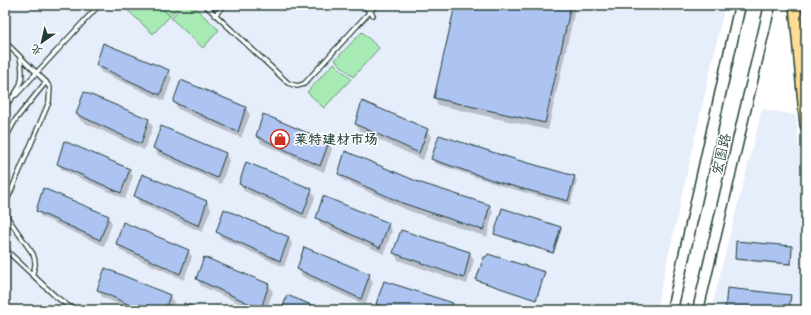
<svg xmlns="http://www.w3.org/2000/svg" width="811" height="315" font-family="Mali,'LXGW WenKai TC',sans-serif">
<rect width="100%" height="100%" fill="#fff"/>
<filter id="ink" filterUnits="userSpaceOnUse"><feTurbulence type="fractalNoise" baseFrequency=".025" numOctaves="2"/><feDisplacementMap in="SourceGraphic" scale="8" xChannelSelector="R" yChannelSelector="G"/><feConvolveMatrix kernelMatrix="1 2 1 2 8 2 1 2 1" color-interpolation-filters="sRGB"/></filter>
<g filter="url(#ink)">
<g fill="#e6edfb">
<polygon points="5,5 725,5 656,310 5,310"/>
<polygon points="762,109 796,115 806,221 806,310 711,310"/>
</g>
<g fill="#a8eab4" stroke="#649474">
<polygon points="122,5 158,5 170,16 153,34"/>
<polygon points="159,5 180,5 170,16"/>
<polygon points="183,5 192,5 219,30 203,48 171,18"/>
<polygon points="362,32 379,48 353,77 335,60"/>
<polygon points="334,63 351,79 324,108 307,92"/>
</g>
<g fill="#0003">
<polygon points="456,5 576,5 548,130 438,105 435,98"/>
<polygon points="97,65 168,71 172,78 164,101 101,72"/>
<polygon points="181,81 246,108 250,115 241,138 178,109 174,102"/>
<polygon points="84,93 149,120 153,127 144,150 81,121 77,114"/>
<polygon points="356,124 427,130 431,137 423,160 360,131"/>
<polygon points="257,136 328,142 332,149 324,172 261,143"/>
<polygon points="440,136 574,177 577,181 570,205 505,187 434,163 432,158"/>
<polygon points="154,148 226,154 229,161 221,184 158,155"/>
<polygon points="58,164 129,170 133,176 125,199 62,170"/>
<polygon points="339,173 420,184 489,205 493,212 487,237 407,210 343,180"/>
<polygon points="142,175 207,202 211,209 202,232 139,203 136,196"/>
<polygon points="240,184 311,190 315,197 307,220 244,191"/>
<polygon points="503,209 561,228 562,229 554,254 496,235 495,233"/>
<polygon points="37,210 108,216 112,223 104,246 41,217"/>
<polygon points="317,218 388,224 392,231 384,254 321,225"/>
<polygon points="217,231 289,238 292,244 284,267 221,238"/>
<polygon points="117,244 188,250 192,257 184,280 121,251"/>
<polygon points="792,247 791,265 736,260 736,259"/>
<polygon points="394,253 470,253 474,260 467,284 398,260"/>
<polygon points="204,258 269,285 273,292 266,310 254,310 201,286 197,279"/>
<polygon points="298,269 369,275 373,282 365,305 302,276"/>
<polygon points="544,273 545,275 537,300 477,280"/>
<polygon points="98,290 170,296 174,303 171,310 131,310 102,297"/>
<polygon points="377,304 452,304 456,310 380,310"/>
</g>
<g fill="#adc4f2" stroke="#1f3d34">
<polygon points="455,5 571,5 545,123 434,98"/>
<polygon points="103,43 169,70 160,95 96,65"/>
<polygon points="181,80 246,107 238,132 173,102"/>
<polygon points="84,92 149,119 141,144 76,114"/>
<polygon points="362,101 428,129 419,153 355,124"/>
<polygon points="263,114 329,142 320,166 256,136"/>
<polygon points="161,126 226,153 217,178 153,148"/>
<polygon points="439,135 514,159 575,176 568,201 501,183 431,159"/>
<polygon points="64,141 130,169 121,193 57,164"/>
<polygon points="345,151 421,183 490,205 483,230 402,203 338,174"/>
<polygon points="246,162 312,189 303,214 239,184"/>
<polygon points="142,174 207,201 199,226 134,196"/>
<polygon points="43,188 109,216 100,240 36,211"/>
<polygon points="323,196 389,223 380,248 316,218"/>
<polygon points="502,208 561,227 553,253 494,234"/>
<polygon points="224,209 289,237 280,261 216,232"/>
<polygon points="123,222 189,250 180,274 116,244"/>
<polygon points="401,230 470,252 464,278 393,253"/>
<polygon points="736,241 792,246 791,264 735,259"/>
<polygon points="304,247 370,274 361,299 297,269"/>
<polygon points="488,254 545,272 536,300 476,280 484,257 486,257"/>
<polygon points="204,257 269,284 261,309 196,279"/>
<polygon points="105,268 170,295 165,310 141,310 97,290"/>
<polygon points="384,281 453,303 451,310 393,310 376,304"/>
<polygon points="727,288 791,295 789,310 725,310"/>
<polygon points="287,295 324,310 282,310"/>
<polygon points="184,303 201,310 181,310"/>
</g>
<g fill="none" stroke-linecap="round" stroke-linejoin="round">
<defs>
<g id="service">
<polyline points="205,5 288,83 297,86 304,84 376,5"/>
<polyline points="363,5 373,15"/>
<polyline points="215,15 225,5"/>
<polyline points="5,42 46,82 16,119 5,139"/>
<polyline points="16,95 99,5"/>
<path d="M 5,106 C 21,89 25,80 20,57"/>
<polyline points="5,205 49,102 50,88 46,82"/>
<path d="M 5,214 L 33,254 C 36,262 36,267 32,274"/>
<polyline points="5,249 55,296 67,305 75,310"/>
</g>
<g id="secondary">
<polyline points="672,310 740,5"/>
<polyline points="698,310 770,5"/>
</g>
<polyline id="trunk" points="795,5 806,125"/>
</defs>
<use href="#service" stroke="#1f3d34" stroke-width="6"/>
<use href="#secondary" stroke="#1f3d34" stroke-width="13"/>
<use href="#trunk" stroke="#1f3d34" stroke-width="14"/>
<use href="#service" stroke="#fff" stroke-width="3.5"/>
<use href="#secondary" stroke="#fff" stroke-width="10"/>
<use href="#trunk" stroke="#fedd96" stroke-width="11"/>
</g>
</g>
<defs>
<symbol id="shop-ring" viewBox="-11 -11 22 22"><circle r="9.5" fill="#fff" stroke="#c8321e" stroke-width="1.5"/><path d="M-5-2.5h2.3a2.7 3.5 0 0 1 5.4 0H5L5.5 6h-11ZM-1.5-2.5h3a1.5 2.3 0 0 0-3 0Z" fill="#c8321e"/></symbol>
</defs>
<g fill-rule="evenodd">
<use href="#shop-ring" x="269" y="128" width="22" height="22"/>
</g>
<g text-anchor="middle" stroke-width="3" stroke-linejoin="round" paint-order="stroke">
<g font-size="14" font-weight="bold" fill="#1f3d34" stroke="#fff" text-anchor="start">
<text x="294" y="144">莱特建材市场</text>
</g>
<g font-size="14" fill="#1f3d34" stroke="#fff">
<text transform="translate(721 154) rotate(-77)" y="5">宏图路</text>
</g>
</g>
<rect width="811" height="315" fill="none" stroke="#fff" stroke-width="20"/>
<rect x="10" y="10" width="791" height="295" fill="none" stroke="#1f3d34" stroke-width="1.5" filter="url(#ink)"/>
<g transform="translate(42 42) rotate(214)" stroke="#ffffff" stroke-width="3" paint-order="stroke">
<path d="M0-3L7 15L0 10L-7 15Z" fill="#1f3d34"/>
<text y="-6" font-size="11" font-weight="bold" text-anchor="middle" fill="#1f3d34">北</text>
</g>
</svg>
